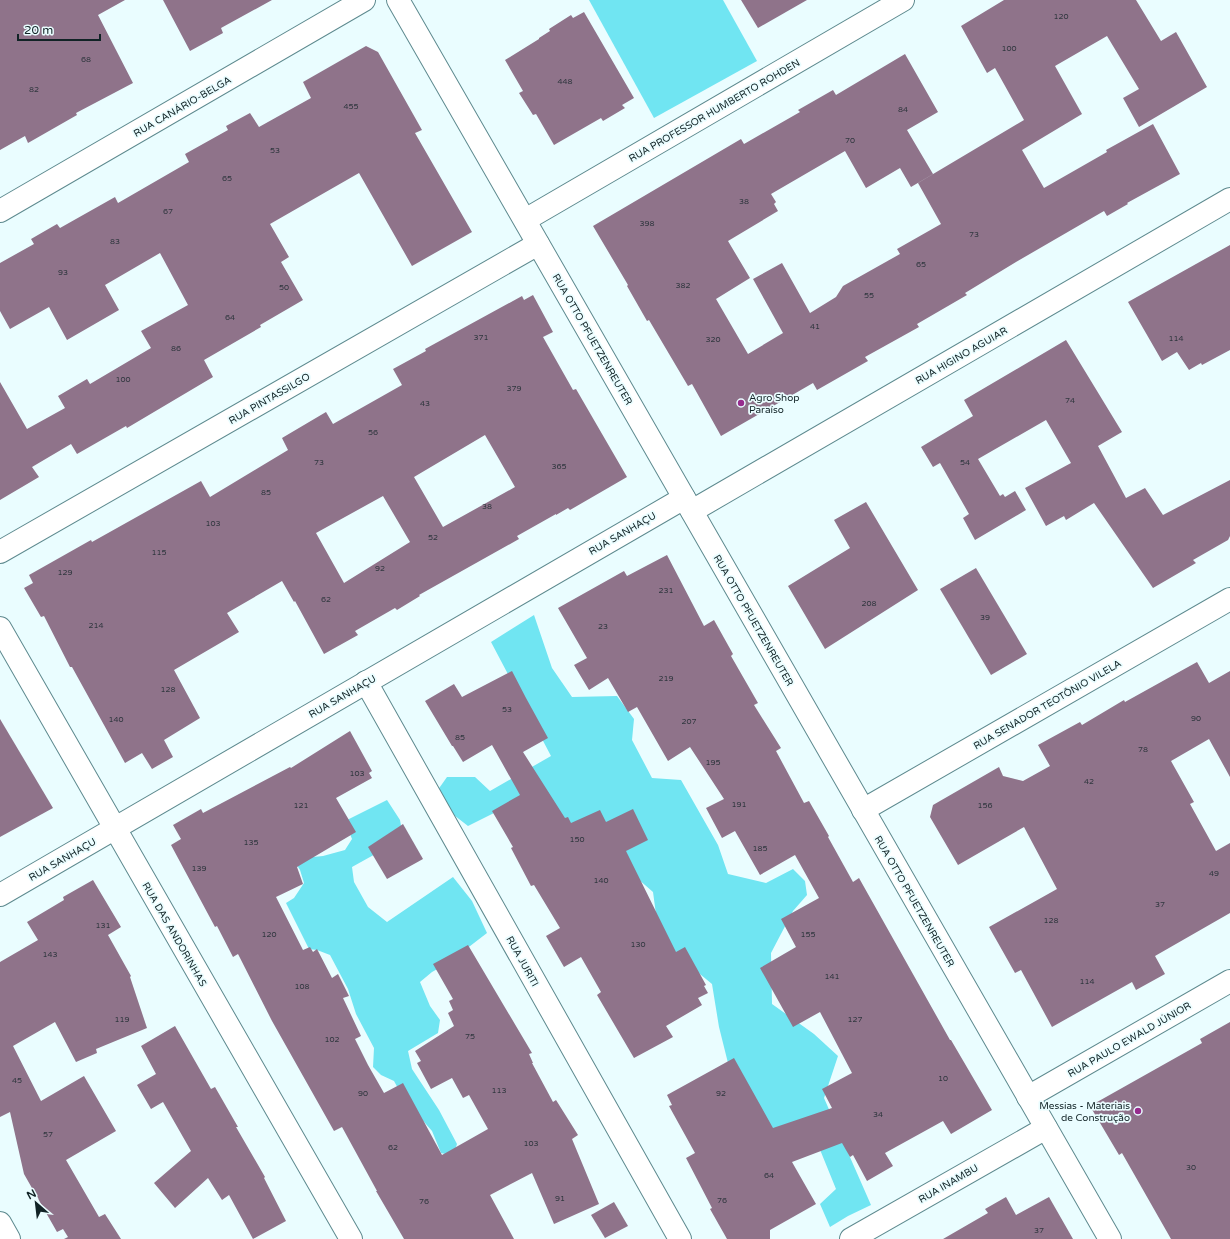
<svg xmlns="http://www.w3.org/2000/svg" width="1230" height="1239" font-family="'Varela Round',sans-serif">
<rect width="100%" height="100%" fill="#eafdff"/>
<g fill="#70e5f2">
<polygon points="589,0 723,0 757,61 654,118"/>
<polygon points="534,615 552,668 572,697 617,696 634,719 632,740 652,778 681,780 718,845 728,874 766,883 793,869 805,881 807,895 793,911 771,953 772,1004 814,1034 838,1056 824,1098 871,1205 848,1216 830,1227 820,1204 836,1189 812,1130 768,1131 756,1098 731,1075 719,1027 712,984 672,951 658,929 653,892 622,865 514,803 468,826 450,812 435,794 447,777 475,777 490,791 551,756 491,642"/>
<polygon points="387,800 400,820 403,837 379,852 352,867 354,882 368,907 387,922 453,877 472,901 487,933 448,963 432,972 420,982 430,1006 440,1020 438,1033 408,1051 412,1069 439,1110 457,1144 453,1156 441,1153 432,1131 404,1099 394,1081 381,1075 373,1067 374,1048 356,1014 348,989 330,955 317,950 309,949 286,903 294,898 304,883 300,870 293,859 323,856 345,850 352,839 345,821"/>
</g>
<g fill="#8f738a" fill-rule="evenodd">
<polygon points="0,0 125,0 98,15 133,83 76,113 77,115 28,143 25,136 0,150"/>
<polygon points="163,0 272,0 221,28 223,33 190,51"/>
<polygon points="741,0 807,0 758,28"/>
<polygon points="1004,0 1136,0 1161,41 1176,32 1207,87 1139,127 1123,98 1139,89 1107,36 1055,66 1082,114 1022,150 1044,188 1107,152 1106,150 1153,124 1180,174 1127,203 1128,204 1107,216 1104,211 1016,262 965,293 967,295 917,324 919,327 865,357 868,361 817,390 813,383 721,436 692,384 688,386 649,320 647,321 627,286 628,285 593,226 741,139 744,144 800,112 798,110 833,90 836,95 905,54 938,112 907,130 933,174 911,187 900,168 866,188 845,151 771,194 776,202 774,204 778,211 728,241 750,278 716,299 748,354 783,333 753,279 782,263 810,313 836,297 843,286 900,254 897,249 941,224 918,183 1024,120 995,68 987,73 961,26"/>
<polygon points="584,12 634,98 622,105 625,108 603,121 601,118 554,145 536,114 533,115 519,93 523,91 505,60 539,39 539,38 550,31 549,29 571,15 573,18"/>
<polygon points="366,46 378,52 422,130 415,133 472,232 412,266 359,173 270,224 289,257 281,262 303,300 260,325 261,327 204,360 213,377 127,428 126,426 77,454 71,444 32,467 39,477 0,500 0,382 27,429 65,408 58,396 87,379 90,384 151,348 141,331 188,305 160,253 105,285 119,310 67,340 49,307 10,329 0,311 0,263 34,244 31,239 57,224 60,228 115,197 118,203 189,162 185,154 228,130 226,126 250,113 259,127 311,98 303,82"/>
<polygon points="1230,245 1230,350 1202,365 1201,363 1189,370 1177,352 1162,361 1128,302"/>
<path d="M 533,295 L 553,332 L 543,337 L 573,390 L 576,389 L 627,477 L 570,510 L 568,508 L 556,515 L 556,514 L 517,536 L 519,539 L 419,595 L 420,596 L 397,610 L 395,608 L 355,631 L 358,635 L 324,654 L 295,601 L 294,602 L 282,581 L 227,613 L 239,632 L 174,670 L 200,718 L 164,740 L 173,757 L 152,769 L 142,753 L 125,763 L 72,667 L 70,667 L 44,616 L 41,617 L 24,588 L 33,583 L 29,575 L 91,540 L 92,542 L 201,481 L 210,497 L 288,450 L 282,438 L 326,412 L 333,424 L 402,385 L 393,369 L 426,351 L 425,349 L 522,296 L 524,300 ZM 485,435 L 515,487 L 443,527 L 414,477 ZM 383,496 L 410,542 L 344,583 L 316,533 Z"/>
<polygon points="1066,340 1122,432 1098,446 1126,498 1145,488 1163,515 1230,480 1230,536 1228,540 1193,560 1196,563 1153,588 1094,503 1066,520 1064,516 1046,526 1025,488 1071,463 1046,420 978,459 1000,496 1003,494 1005,497 1015,491 1026,510 975,540 963,518 969,514 940,463 933,467 921,447 973,416 964,400"/>
<polygon points="866,502 918,590 825,649 788,586 850,548 834,520"/>
<polygon points="667,555 704,626 714,620 733,654 731,656 758,703 754,705 781,748 776,751 804,803 809,801 829,836 828,837 853,882 859,878 950,1040 951,1040 992,1110 951,1134 943,1121 885,1153 893,1166 867,1181 853,1155 850,1157 842,1143 792,1162 816,1204 770,1230 770,1239 727,1239 710,1209 712,1208 686,1158 695,1153 669,1106 672,1105 667,1095 734,1058 773,1128 832,1108 822,1089 852,1073 820,1012 793,1027 760,968 796,947 781,919 819,898 795,855 760,875 735,831 722,838 706,808 724,799 690,747 668,761 637,707 628,712 608,678 589,690 574,665 587,658 558,608 624,571 627,576"/>
<polygon points="976,568 1027,654 991,675 940,589"/>
<polygon points="1197,662 1209,683 1230,671 1230,777 1209,739 1171,761 1194,802 1190,804 1216,851 1230,843 1230,913 1155,956 1165,974 1136,990 1132,982 1052,1027 1021,970 1015,973 989,927 1057,889 1024,827 958,865 930,817 933,805 999,767 1003,776 1023,781 1050,766 1038,745 1080,722 1082,725 1124,700 1125,702"/>
<polygon points="512,671 526,698 548,738 523,752 565,818 568,817 571,823 600,810 606,822 633,809 648,840 626,851 676,952 685,947 706,985 704,986 708,993 698,998 702,1005 666,1026 673,1037 634,1058 597,995 601,992 581,957 564,967 546,936 560,928 534,885 531,886 511,848 513,847 492,811 520,795 492,745 463,762 453,746 452,746 425,701 454,684 462,697"/>
<polygon points="0,719 53,808 0,837"/>
<polygon points="350,731 372,771 369,773 372,778 336,798 356,832 297,867 303,884 276,897 303,950 310,947 313,952 317,949 332,978 338,974 349,996 343,998 361,1036 355,1039 368,1065 384,1093 403,1083 442,1155 488,1129 469,1095 463,1098 452,1078 431,1089 417,1063 421,1061 415,1051 454,1026 448,1013 453,1010 449,1001 453,999 433,964 468,945 532,1053 529,1054 533,1063 532,1063 553,1102 556,1100 578,1135 572,1139 599,1204 554,1224 532,1173 490,1195 514,1239 404,1239 376,1191 377,1191 342,1127 334,1131 272,1021 238,954 233,957 217,926 215,927 171,845 181,839 173,825 201,809 203,813 290,767 291,768"/>
<polygon points="403,824 423,859 387,879 368,847"/>
<polygon points="93,880 121,927 108,935 131,976 130,977 147,1028 96,1049 97,1053 76,1062 55,1022 13,1046 41,1101 84,1076 116,1131 66,1160 99,1217 105,1214 121,1239 64,1239 68,1237 63,1229 57,1232 24,1174 10,1112 0,1117 0,962 38,940 27,922 64,900 63,897"/>
<polygon points="1230,1022 1230,1239 1171,1239 1122,1153 1119,1155 1090,1106 1202,1043 1200,1039"/>
<polygon points="175,1026 211,1089 215,1087 238,1127 236,1127 265,1177 264,1178 286,1221 253,1239 229,1195 222,1200 208,1178 175,1208 154,1183 191,1151 163,1102 151,1109 137,1085 156,1074 141,1046"/>
<polygon points="1006,1197 1016,1215 1049,1197 1073,1239 943,1239 988,1213 985,1209"/>
<polygon points="614,1202 628,1226 605,1238 591,1215"/>
</g>
<g fill="none" stroke-linecap="round" stroke-linejoin="round">
<defs>
<g id="minor">
<polyline points="0,211 364,0"/>
<polyline points="525,220 903,0"/>
<polyline points="692,511 1230,199"/>
<polyline points="0,552 538,244"/>
<polyline points="0,628 351,1239"/>
<polyline points="366,682 680,1239"/>
<polyline points="863,810 1230,599"/>
<polyline points="0,895 684,498"/>
<polyline points="1028,1097 1230,981"/>
<polyline points="0,1223 9,1239"/>
<polyline points="851,1239 1046,1128"/>
</g>
<polyline id="secondary" points="398,0 1110,1239"/>
</defs>
<use href="#minor" stroke="#5e8a8f" stroke-width="24"/>
<use href="#secondary" stroke="#5e8a8f" stroke-width="24"/>
<use href="#minor" stroke="#fff" stroke-width="22"/>
<use href="#secondary" stroke="#fff" stroke-width="22"/>
</g>
<g fill="#972c8d" stroke="#eafdff" stroke-width="1.5">
<circle cx="741" cy="403" r="4"/>
<circle cx="1138" cy="1111" r="4"/>
</g>
<g text-anchor="middle" stroke-width="3.5" stroke-linejoin="round" paint-order="stroke">
<g font-size="8" fill="#30373f">
<text x="1061" y="19">120</text>
<text x="1009" y="51">100</text>
<text x="86" y="62">68</text>
<text x="565" y="84">448</text>
<text x="34" y="92">82</text>
<text x="351" y="109">455</text>
<text x="903" y="112">84</text>
<text x="850" y="143">70</text>
<text x="275" y="153">53</text>
<text x="227" y="181">65</text>
<text x="744" y="204">38</text>
<text x="168" y="214">67</text>
<text x="647" y="226">398</text>
<text x="974" y="237">73</text>
<text x="115" y="244">83</text>
<text x="921" y="267">65</text>
<text x="63" y="275">93</text>
<text x="683" y="288">382</text>
<text x="284" y="290">50</text>
<text x="869" y="298">55</text>
<text x="230" y="320">64</text>
<text x="815" y="329">41</text>
<text x="481" y="340">371</text>
<text x="1176" y="341">114</text>
<text x="713" y="342">320</text>
<text x="176" y="351">86</text>
<text x="123" y="382">100</text>
<text x="514" y="391">379</text>
<text x="1070" y="403">74</text>
<text x="425" y="406">43</text>
<text x="373" y="435">56</text>
<text x="319" y="465">73</text>
<text x="965" y="465">54</text>
<text x="559" y="469">365</text>
<text x="266" y="495">85</text>
<text x="487" y="509">38</text>
<text x="213" y="526">103</text>
<text x="433" y="540">52</text>
<text x="159" y="555">115</text>
<text x="380" y="571">92</text>
<text x="65" y="575">129</text>
<text x="666" y="593">231</text>
<text x="326" y="602">62</text>
<text x="869" y="606">208</text>
<text x="985" y="620">39</text>
<text x="96" y="628">214</text>
<text x="603" y="629">23</text>
<text x="666" y="681">219</text>
<text x="168" y="692">128</text>
<text x="507" y="712">53</text>
<text x="1196" y="721">90</text>
<text x="116" y="722">140</text>
<text x="689" y="724">207</text>
<text x="460" y="740">85</text>
<text x="1143" y="752">78</text>
<text x="713" y="765">195</text>
<text x="357" y="776">103</text>
<text x="1089" y="784">42</text>
<text x="739" y="807">191</text>
<text x="301" y="808">121</text>
<text x="985" y="808">156</text>
<text x="577" y="842">150</text>
<text x="251" y="845">135</text>
<text x="760" y="851">185</text>
<text x="199" y="871">139</text>
<text x="1214" y="876">49</text>
<text x="601" y="883">140</text>
<text x="1160" y="907">37</text>
<text x="1051" y="923">128</text>
<text x="103" y="928">131</text>
<text x="269" y="937">120</text>
<text x="808" y="937">155</text>
<text x="638" y="947">130</text>
<text x="50" y="957">143</text>
<text x="832" y="979">141</text>
<text x="1087" y="984">114</text>
<text x="302" y="989">108</text>
<text x="122" y="1022">119</text>
<text x="855" y="1022">127</text>
<text x="470" y="1039">75</text>
<text x="332" y="1042">102</text>
<text x="943" y="1081">10</text>
<text x="17" y="1083">45</text>
<text x="499" y="1093">113</text>
<text x="363" y="1096">90</text>
<text x="721" y="1096">92</text>
<text x="878" y="1117">34</text>
<text x="48" y="1137">57</text>
<text x="531" y="1146">103</text>
<text x="393" y="1150">62</text>
<text x="1191" y="1170">30</text>
<text x="769" y="1178">64</text>
<text x="560" y="1201">91</text>
<text x="722" y="1203">76</text>
<text x="424" y="1204">76</text>
<text x="1039" y="1233">37</text>
</g>
<g font-size="10" fill="#112326" stroke="#eafdff">
<text transform="translate(182 106) rotate(-30)" y="4">RUA CANÁRIO-BELGA</text>
<text transform="translate(714 110) rotate(-30)" y="4">RUA PROFESSOR HUMBERTO ROHDEN</text>
<text transform="translate(593 339) rotate(60)" y="4">RUA OTTO PFUETZENREUTER</text>
<text transform="translate(961 355) rotate(-30)" y="4">RUA HIGINO AGUIAR</text>
<text transform="translate(269 398) rotate(-30)" y="4">RUA PINTASSILGO</text>
<text transform="translate(622 533) rotate(-30)" y="4">RUA SANHAÇU</text>
<text transform="translate(754 620) rotate(60)" y="4">RUA OTTO PFUETZENREUTER</text>
<text transform="translate(342 696) rotate(-30)" y="4">RUA SANHAÇU</text>
<text transform="translate(1047 704) rotate(-30)" y="4">RUA SENADOR TEOTÔNIO VILELA</text>
<text transform="translate(62 859) rotate(-30)" y="4">RUA SANHAÇU</text>
<text transform="translate(915 901) rotate(60)" y="4">RUA OTTO PFUETZENREUTER</text>
<text transform="translate(175 934) rotate(60)" y="4">RUA DAS ANDORINHAS</text>
<text transform="translate(523 961) rotate(61)" y="4">RUA JURITI</text>
<text transform="translate(1129 1039) rotate(-30)" y="4">RUA PAULO EWALD JÚNIOR</text>
<text transform="translate(948 1183) rotate(-30)" y="4">RUA INAMBU</text>
</g>
<g font-size="10" fill="#112326" stroke="#eafdff" text-anchor="start">
<text x="749" y="401">Agro Shop<tspan x="749" dy="12">Paraíso</tspan></text>
<text x="1130" y="1109" text-anchor="end">Messias - Materiais<tspan x="1130" dy="12">de Construção</tspan></text>
</g>
</g>
<g transform="translate(36 1203) rotate(332)" stroke="#eafdff" stroke-width="3" paint-order="stroke">
<path d="M0-3L7 15L0 10L-7 15Z" fill="#112326"/>
<text y="-6" font-size="11" font-weight="bold" text-anchor="middle" fill="#112326">N</text>
</g>
<path d="M18 34v6h82v-6" fill="none" stroke="#112326" stroke-width="2"/>
<text x="24" y="34" font-size="12" fill="#112326" stroke="#eafdff" stroke-width="3" paint-order="stroke">20 m</text>
</svg>
